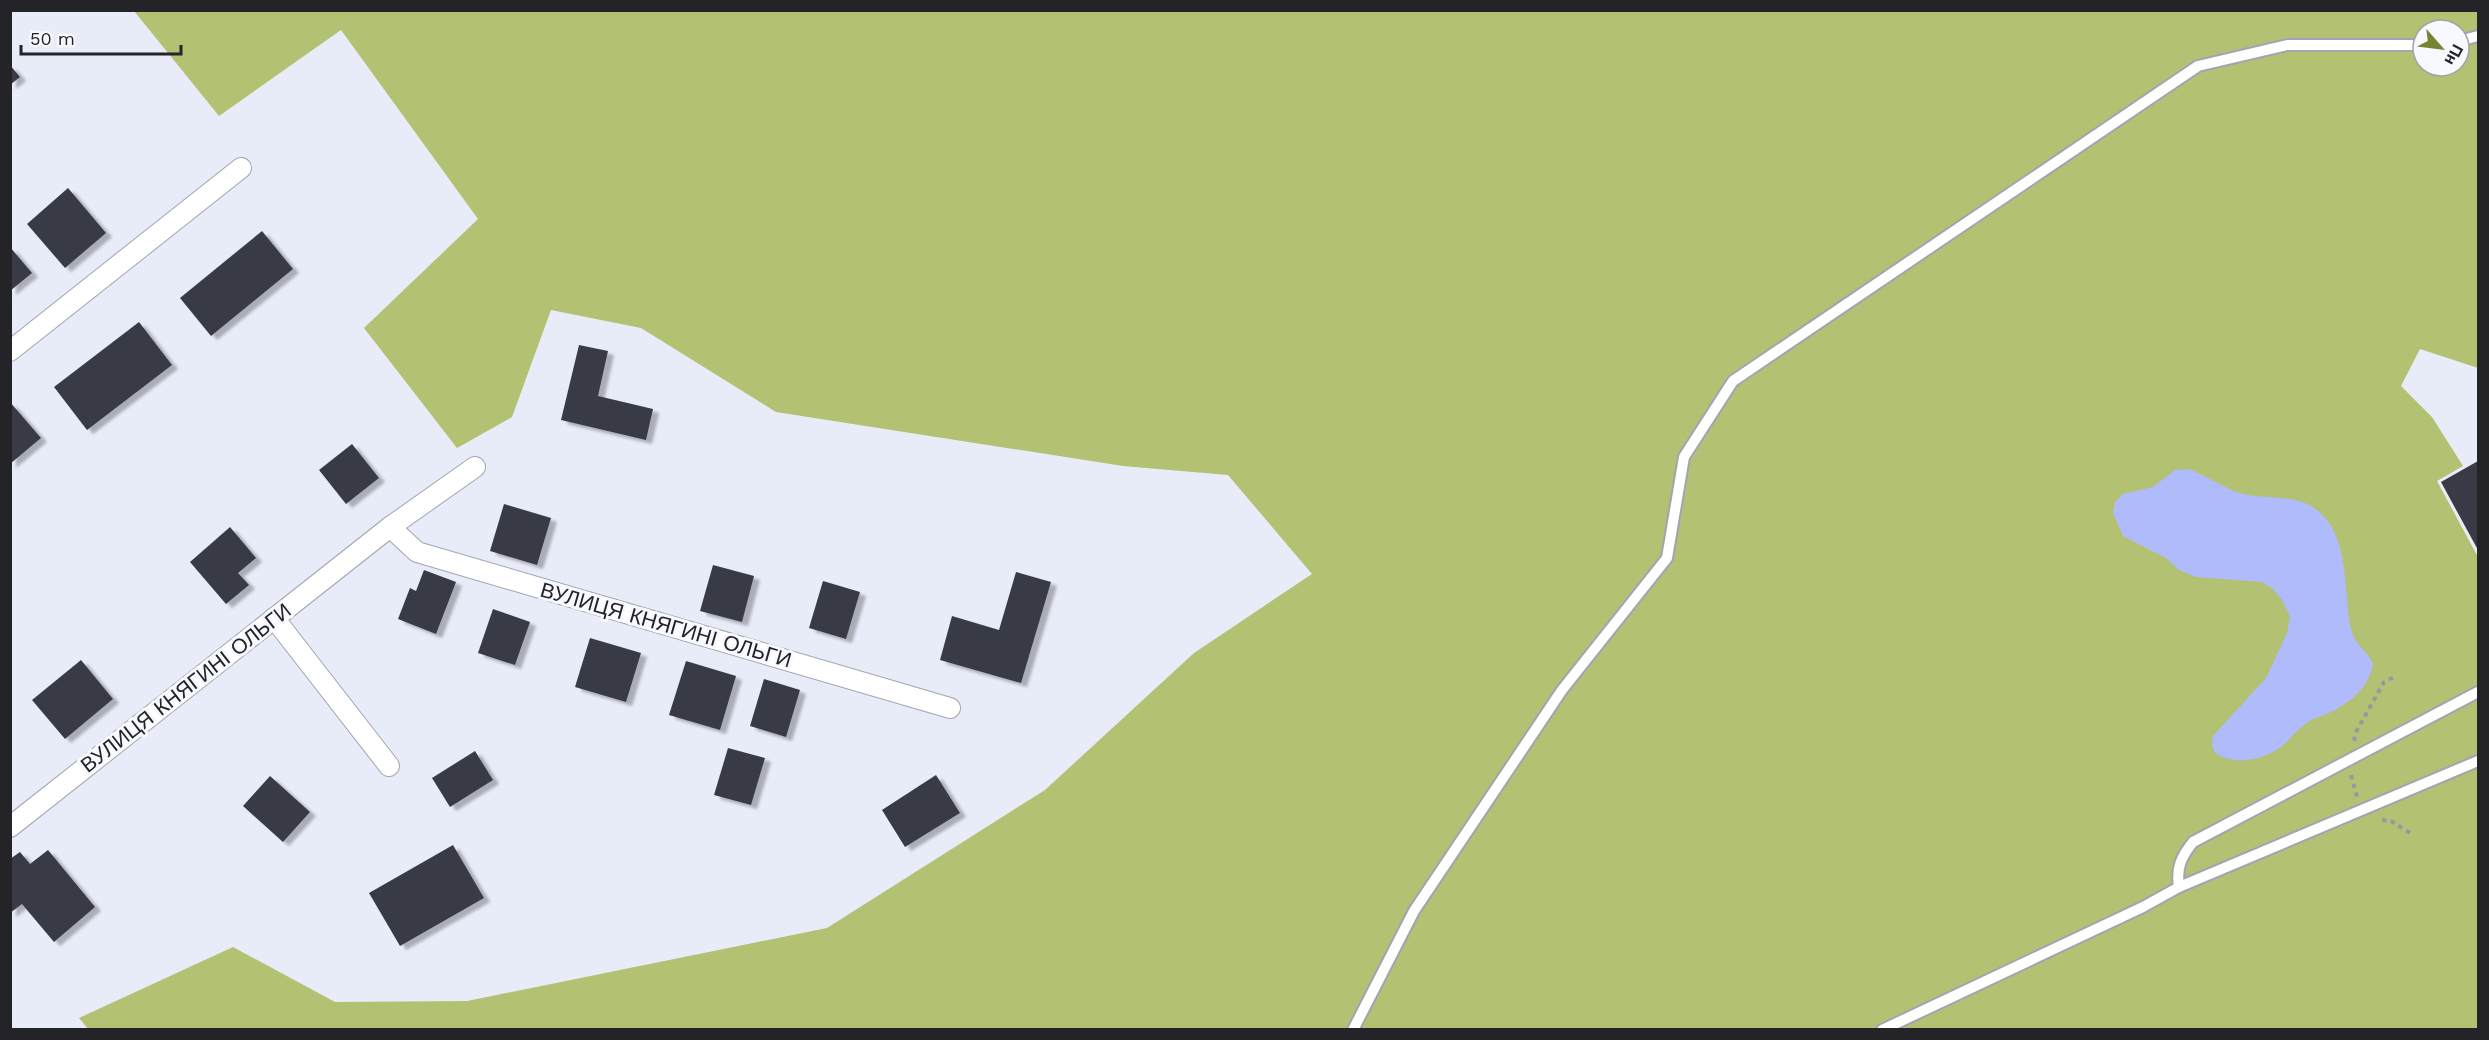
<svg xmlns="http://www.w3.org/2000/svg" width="2489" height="1040" font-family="'Work Sans',sans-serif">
<defs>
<filter id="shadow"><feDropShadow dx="6" dy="4" stdDeviation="1.5" flood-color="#0004"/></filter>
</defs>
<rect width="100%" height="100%" fill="#e8ebf8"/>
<path fill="#b3c172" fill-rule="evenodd" d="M 134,11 L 2478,11 L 2478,368 L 2420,349 L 2401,386 L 2432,417 L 2463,466 L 2437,481 L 2478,557 L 2478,1029 L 89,1030 L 79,1018 L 233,947 L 335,1002 L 467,1001 L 827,928 L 1045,790 L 1194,653 L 1312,574 L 1228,475 L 1123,466 L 776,412 L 641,328 L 551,310 L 512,417 L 457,448 L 364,328 L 478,219 L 341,30 L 219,116 ZM 2423,30 L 2459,30 L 2459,66 L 2423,66 Z"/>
<path fill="#b0bbfb" d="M 2189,469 C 2208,476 2224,489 2243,494 C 2264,499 2293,495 2311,506 C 2351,529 2343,591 2351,629 C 2355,644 2366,651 2373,663 C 2369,688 2351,702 2329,713 C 2320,717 2312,718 2304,725 C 2295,731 2289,741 2281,747 C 2263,760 2234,766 2215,753 L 2212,745 L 2213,736 L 2266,678 L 2287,633 L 2290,617 L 2282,600 L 2273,589 L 2262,582 L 2196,577 L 2179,570 L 2166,558 L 2123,536 L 2113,513 L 2115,502 L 2123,494 L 2153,487 L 2175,470 Z"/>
<g fill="#393b45" filter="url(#shadow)">
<polygon points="10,65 20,77 10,85"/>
<polygon points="68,188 106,233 65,268 27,224"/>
<polygon points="262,231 293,269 211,336 180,298"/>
<polygon points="10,247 32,273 10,291"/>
<polygon points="139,322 172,365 87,430 54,387"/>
<polygon points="579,345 608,351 598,396 653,409 646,440 561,420"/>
<polygon points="10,402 41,438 10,464"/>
<polygon points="352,444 379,478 346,504 319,470"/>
<polygon points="2478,461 2478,550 2441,482"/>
<polygon points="504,504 551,518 537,565 490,551"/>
<polygon points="230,527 256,558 238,573 249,585 226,604 190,562"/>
<polygon points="713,565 754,576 742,622 700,611"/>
<polygon points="424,570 456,582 436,634 398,619 410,588 416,591"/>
<polygon points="1016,572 1051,582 1021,683 940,660 952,616 999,630"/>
<polygon points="823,581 860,592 846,639 809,628"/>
<polygon points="493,609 530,622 515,665 478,653"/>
<polygon points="590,638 641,653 626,702 575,687"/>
<polygon points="81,660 113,699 65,739 32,700"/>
<polygon points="686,661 736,676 720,730 669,715"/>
<polygon points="764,679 800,690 786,737 750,726"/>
<polygon points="728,748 765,758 751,805 714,795"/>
<polygon points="475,751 493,780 450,807 432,778"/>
<polygon points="936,775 960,813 905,847 882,810"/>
<polygon points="270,776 310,812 283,842 243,806"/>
<polygon points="453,845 484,898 400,946 369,893"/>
<polygon points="48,850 95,907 54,942 22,904 10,913 10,859 20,852 30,864"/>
</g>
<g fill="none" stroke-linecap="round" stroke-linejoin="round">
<defs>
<g id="service">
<polyline points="2459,41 2478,36"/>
<path d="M 2179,887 C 2176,868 2181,857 2193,842 L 2478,692"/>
<polyline points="1353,1030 1414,911 1562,690 1667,558 1684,457 1733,381 2198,66 2287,45 2423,45"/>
<polyline points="1882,1030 2143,907 2179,887 2478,761"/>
</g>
<g id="minor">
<polyline points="10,351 241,168"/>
<polyline points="390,527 417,552 950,708"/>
<polyline points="274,618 389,766"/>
<polyline points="10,827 390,527 475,467"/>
</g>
</defs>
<use href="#service" stroke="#a2a4b1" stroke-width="14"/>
<use href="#minor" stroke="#a2a4b1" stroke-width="22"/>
<g stroke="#9798a2" stroke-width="4" stroke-dasharray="4.5 4.5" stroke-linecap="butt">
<polyline points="2354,741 2356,732 2384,682 2396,676"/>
<polyline points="2351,775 2357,797"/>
<polyline points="2382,820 2391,821 2412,834"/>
</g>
<use href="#service" stroke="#fff" stroke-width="10"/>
<use href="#minor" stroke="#fff" stroke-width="20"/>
</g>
<g text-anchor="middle" stroke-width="6" stroke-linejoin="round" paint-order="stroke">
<g font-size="21" fill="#232328" stroke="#f7f9fe">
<text transform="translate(666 625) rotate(16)" y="7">ВУЛИЦЯ КНЯГИНІ ОЛЬГИ</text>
<text transform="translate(186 688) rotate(-38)" y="7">ВУЛИЦЯ КНЯГИНІ ОЛЬГИ</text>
</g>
</g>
<rect width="2489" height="1040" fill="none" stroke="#232328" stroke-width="24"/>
<g transform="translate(2441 48) rotate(118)"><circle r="28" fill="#f7f9fe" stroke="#a2a3a8" stroke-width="1.5"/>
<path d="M0-4.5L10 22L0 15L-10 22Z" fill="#778330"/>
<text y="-9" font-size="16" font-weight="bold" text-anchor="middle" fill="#232328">Пн</text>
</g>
<path d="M21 45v9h160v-9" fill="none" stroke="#232328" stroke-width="3"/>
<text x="30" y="45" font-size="18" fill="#232328" stroke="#f7f9fe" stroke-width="4.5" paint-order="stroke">50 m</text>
</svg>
